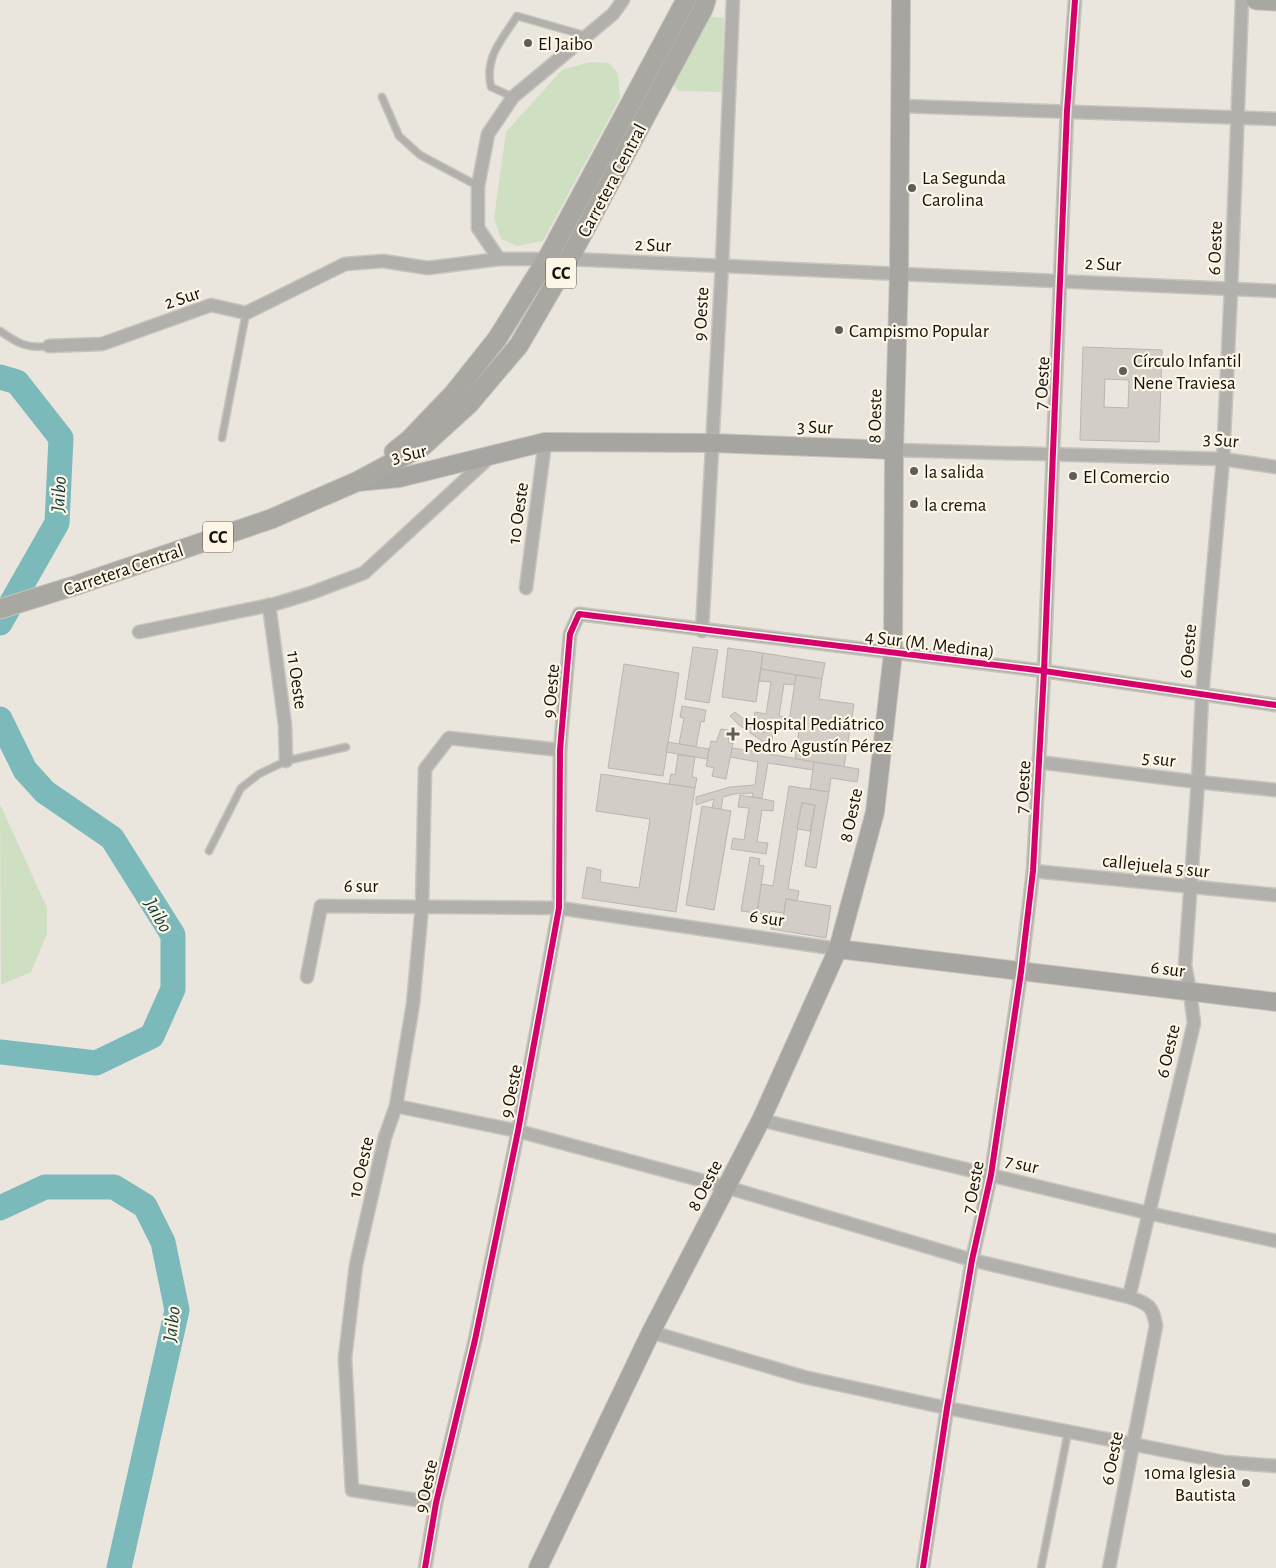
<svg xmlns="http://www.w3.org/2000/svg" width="1276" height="1568" font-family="'Alegreya Sans',sans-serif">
<rect width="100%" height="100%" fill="#eae6de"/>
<g fill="#cfe0c2">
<polygon points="708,16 724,18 722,92 679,91 672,83"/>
<polygon points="590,62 609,63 618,74 620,98 543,241 517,246 501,239 494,218 506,132 562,70"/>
<polygon points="0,804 47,908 47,934 31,972 1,985"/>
</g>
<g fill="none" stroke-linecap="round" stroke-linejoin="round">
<g stroke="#7bb9ba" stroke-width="25">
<polyline points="0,377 17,382 61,438 57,523 0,623"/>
<polyline points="0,719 25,770 45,792 112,838 173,935 173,989 152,1036 96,1063 0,1052"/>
<polyline points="0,1208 45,1187 114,1187 145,1206 163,1242 177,1310 119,1568"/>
</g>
</g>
<g fill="#d2cdc7" stroke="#bbb6b1" fill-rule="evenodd">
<path d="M 1083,347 L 1162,350 L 1159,442 L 1080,440 ZM 1105,379 L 1129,380 L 1128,408 L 1104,407 Z"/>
<polygon points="693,647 718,650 709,703 685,699"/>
<polygon points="728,648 763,653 756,702 722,697"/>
<polygon points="763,653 825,663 822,679 761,669"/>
<polygon points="624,664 679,673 663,776 608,768"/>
<polygon points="761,669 796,675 795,685 784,684 779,716 790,718 788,728 753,723 755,712 766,714 771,682 759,681"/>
<polygon points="796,675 822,679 819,699 854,704 844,767 795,759 799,730 788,728"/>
<polygon points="682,706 706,710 704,722 701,721 696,747 679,744 684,718 680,717"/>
<polygon points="735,712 752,726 764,733 765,725 774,726 770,754 814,762 813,770 768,763 762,798 752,797 753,793 734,794 723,797 721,809 712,808 714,799 696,805 696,797 730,787 755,785 758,762 730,757 732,748 760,752 762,741 739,725 730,716"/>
<polygon points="721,729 728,730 729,743 733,743 726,779 712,776 714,768 706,766 711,741 716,742"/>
<polygon points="668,742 709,749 707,759 666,752"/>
<polygon points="678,755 695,757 692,777 697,778 695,788 669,784 671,774 675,775"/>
<polygon points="814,762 859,769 857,782 831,778 829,792 810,789"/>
<polygon points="601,774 695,788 676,912 582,898 587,867 601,870 600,882 639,888 650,819 596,811"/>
<polygon points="789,786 829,792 816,868 805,866 815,805 802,803 788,889 799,891 797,901 786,899 784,913 770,911 769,916 757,913 761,884 773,886"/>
<polygon points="740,795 774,801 773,811 762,810 757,842 768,843 766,854 731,849 733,838 744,840 749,808 738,807"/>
<polygon points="802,803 815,805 810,831 797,829"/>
<polygon points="702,806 731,811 714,910 686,905"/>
<polygon points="750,857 760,859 759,865 764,866 757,913 741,911"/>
<polygon points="786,899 831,906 826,938 771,929 773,919 783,920"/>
</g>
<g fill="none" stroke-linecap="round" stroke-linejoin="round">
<defs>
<g id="lane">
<polyline points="382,97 399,136 420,155 478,186"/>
<path d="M 513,97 L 491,87 C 484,57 502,40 517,16 L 587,36"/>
<path d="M 0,331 C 17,343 27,349 49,346"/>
<polyline points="222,438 246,313"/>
<polyline points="209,851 241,788 259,774 286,761 346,747"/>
<polyline points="1041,1568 1068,1432"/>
</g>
<g id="street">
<polyline points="901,106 1276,119"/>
<polyline points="499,259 478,228 478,186 488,134 513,97 613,14 623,0"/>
<polyline points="49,346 102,344 211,305 246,313 345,264 383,261 428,268 499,259 569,259 1276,291"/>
<polyline points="894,450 1223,459 1276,467"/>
<polyline points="526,588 545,442"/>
<polyline points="269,605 285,725 286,761"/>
<polyline points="702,631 722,265 733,0"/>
<polyline points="139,632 275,604 311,593 364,573 492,455"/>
<polyline points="1038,762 1198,782 1276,790"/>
<polyline points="1033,871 1276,895"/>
<polyline points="307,977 321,906 559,908 838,949"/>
<path d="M 396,1106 L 518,1131 L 726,1187 L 972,1260 L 1129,1297 C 1148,1304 1153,1305 1156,1326 L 1109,1568"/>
<polyline points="761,1120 1148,1213 1276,1241"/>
<polyline points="1129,1297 1194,1023 1190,992 1185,965 1198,782 1202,695 1223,459 1231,289 1242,0"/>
<polyline points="651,1332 804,1377 947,1408 1224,1462 1276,1466"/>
<polyline points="436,1503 352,1490 345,1358 356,1265 385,1137 396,1106 413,1004 422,906 425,769 449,738 560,750"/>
<polyline points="425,1568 436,1503 475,1340 518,1131 559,908 560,750 570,634 579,614 1044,671 1276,705"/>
<polyline points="923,1568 947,1408 972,1260 991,1175 1021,972 1033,871 1044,671 1067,111 1075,0"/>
</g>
<g id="secondary">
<polyline points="357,482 399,478 545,442 712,443 894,450"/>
<polyline points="838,949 1276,1002"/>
<polyline points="538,1568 651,1332 761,1120 838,949 875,812 893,653 894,450 899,273 901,0"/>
</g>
<g id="primary">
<polyline points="1256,0 1276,1"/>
<polyline points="394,452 410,439 454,393 497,339 547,259 686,0"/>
<polyline points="0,609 77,585 271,519 356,482 423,446 469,404 519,345 569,259 703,9 706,0"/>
</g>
</defs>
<use href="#lane" stroke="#c7c3bd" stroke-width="9"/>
<use href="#street" stroke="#c7c3bd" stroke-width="15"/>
<use href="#secondary" stroke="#c7c3bd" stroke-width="20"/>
<use href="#primary" stroke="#c7c3bd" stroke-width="21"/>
<use href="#lane" stroke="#b1b0ac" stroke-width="6"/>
<use href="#street" stroke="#b1b0ac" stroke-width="12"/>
<use href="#secondary" stroke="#a6a5a1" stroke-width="18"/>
<use href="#primary" stroke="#a9a7a2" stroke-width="19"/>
<defs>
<g id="cycleway">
<polyline points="425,1568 436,1503 475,1340 518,1131 559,908 560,750 570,634 579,614 1044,671 1276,705"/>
<polyline points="923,1568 947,1408 972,1260 991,1175 1021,972 1033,871 1044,671 1067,111 1075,0"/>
</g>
</defs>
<use href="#cycleway" stroke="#fdf5e5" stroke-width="9"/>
<use href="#cycleway" stroke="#d6006c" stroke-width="6"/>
</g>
<g fill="#605c56" stroke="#fdf5e5" stroke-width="2">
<circle cx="528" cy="43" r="5"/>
<circle cx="912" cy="188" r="5"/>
<circle cx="839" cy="330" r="5"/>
<circle cx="1123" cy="371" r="5"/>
<circle cx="914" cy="471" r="5"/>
<circle cx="1073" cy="476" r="5"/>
<circle cx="914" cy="504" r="5"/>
<path d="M730.5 726.5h5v5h5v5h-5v5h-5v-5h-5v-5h5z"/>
<circle cx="1246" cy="1483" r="5"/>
</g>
<g text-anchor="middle" stroke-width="4.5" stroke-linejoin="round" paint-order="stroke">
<g fill="#fdf5e5" stroke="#5b564e" stroke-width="1">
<rect x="546" y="257.5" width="30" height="31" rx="4"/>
<rect x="203" y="521.5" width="30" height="31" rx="4"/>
</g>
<g font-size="18" font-weight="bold" fill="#15120d">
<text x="561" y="279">CC</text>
<text x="218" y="543">CC</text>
</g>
<g font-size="19" fill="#15120d" stroke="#fdf5e5" text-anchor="start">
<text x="538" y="50">El Jaibo</text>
<text x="922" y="184">La Segunda<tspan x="922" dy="22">Carolina</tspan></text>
<text x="849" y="337">Campismo Popular</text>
<text x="1133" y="367">Círculo Infantil<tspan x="1133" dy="22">Nene Traviesa</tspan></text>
<text x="924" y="478">la salida</text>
<text x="1083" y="483">El Comercio</text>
<text x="924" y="511">la crema</text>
<text x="744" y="730">Hospital Pediátrico<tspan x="744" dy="22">Pedro Agustín Pérez</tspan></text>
<text x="1236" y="1479" text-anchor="end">10ma Iglesia<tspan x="1236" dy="22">Bautista</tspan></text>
</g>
<g font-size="19" fill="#15120d" stroke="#fdf5e5">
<text transform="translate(611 180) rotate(-62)" y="7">Carretera Central</text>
<text transform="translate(653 244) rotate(2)" y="7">2 Sur</text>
<text transform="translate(1214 248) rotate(-88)" y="7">6 Oeste</text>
<text transform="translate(1103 263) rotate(3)" y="7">2 Sur</text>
<text transform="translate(182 297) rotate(-18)" y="7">2 Sur</text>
<text transform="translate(700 314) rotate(-87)" y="7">9 Oeste</text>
<text transform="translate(1041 383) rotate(-87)" y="7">7 Oeste</text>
<text transform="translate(874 416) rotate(-89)" y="7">8 Oeste</text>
<text transform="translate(815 426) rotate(2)" y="7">3 Sur</text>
<text transform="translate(1221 439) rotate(5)" y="7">3 Sur</text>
<text transform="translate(409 453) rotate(-12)" y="7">3 Sur</text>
<text transform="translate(517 513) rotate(-82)" y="7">10 Oeste</text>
<text transform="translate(123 569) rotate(-19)" y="7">Carretera Central</text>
<text transform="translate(930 643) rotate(7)" y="7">4 Sur (M. Medina)</text>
<text transform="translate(1187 651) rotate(-85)" y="7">6 Oeste</text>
<text transform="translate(298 680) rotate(82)" y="7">11 Oeste</text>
<text transform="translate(550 691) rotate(-85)" y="7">9 Oeste</text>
<text transform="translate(1159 758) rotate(7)" y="7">5 sur</text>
<text transform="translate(1022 787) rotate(-87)" y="7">7 Oeste</text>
<text transform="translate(850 815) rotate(-78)" y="7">8 Oeste</text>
<text transform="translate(1156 865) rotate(6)" y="7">callejuela 5 sur</text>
<text x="361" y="892">6 sur</text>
<text transform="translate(767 917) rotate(8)" y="7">6 sur</text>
<text transform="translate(1168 968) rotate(7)" y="7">6 sur</text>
<text transform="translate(1167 1051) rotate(-77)" y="7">6 Oeste</text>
<text transform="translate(510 1091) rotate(-79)" y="7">9 Oeste</text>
<text transform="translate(1022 1163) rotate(13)" y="7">7 sur</text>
<text transform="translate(360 1167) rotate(-77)" y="7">10 Oeste</text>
<text transform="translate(704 1185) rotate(-63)" y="7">8 Oeste</text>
<text transform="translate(972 1187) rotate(-79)" y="7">7 Oeste</text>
<text transform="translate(1111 1458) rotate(-79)" y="7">6 Oeste</text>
<text transform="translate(425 1486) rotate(-78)" y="7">9 Oeste</text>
</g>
<g font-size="20" font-style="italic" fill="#0e3a3c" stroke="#fdf5e5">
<text transform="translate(58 494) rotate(-87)" y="7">Jaibo</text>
<text transform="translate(159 915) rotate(60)" y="7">Jaibo</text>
<text transform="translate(171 1324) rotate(-83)" y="7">Jaibo</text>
</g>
</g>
</svg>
